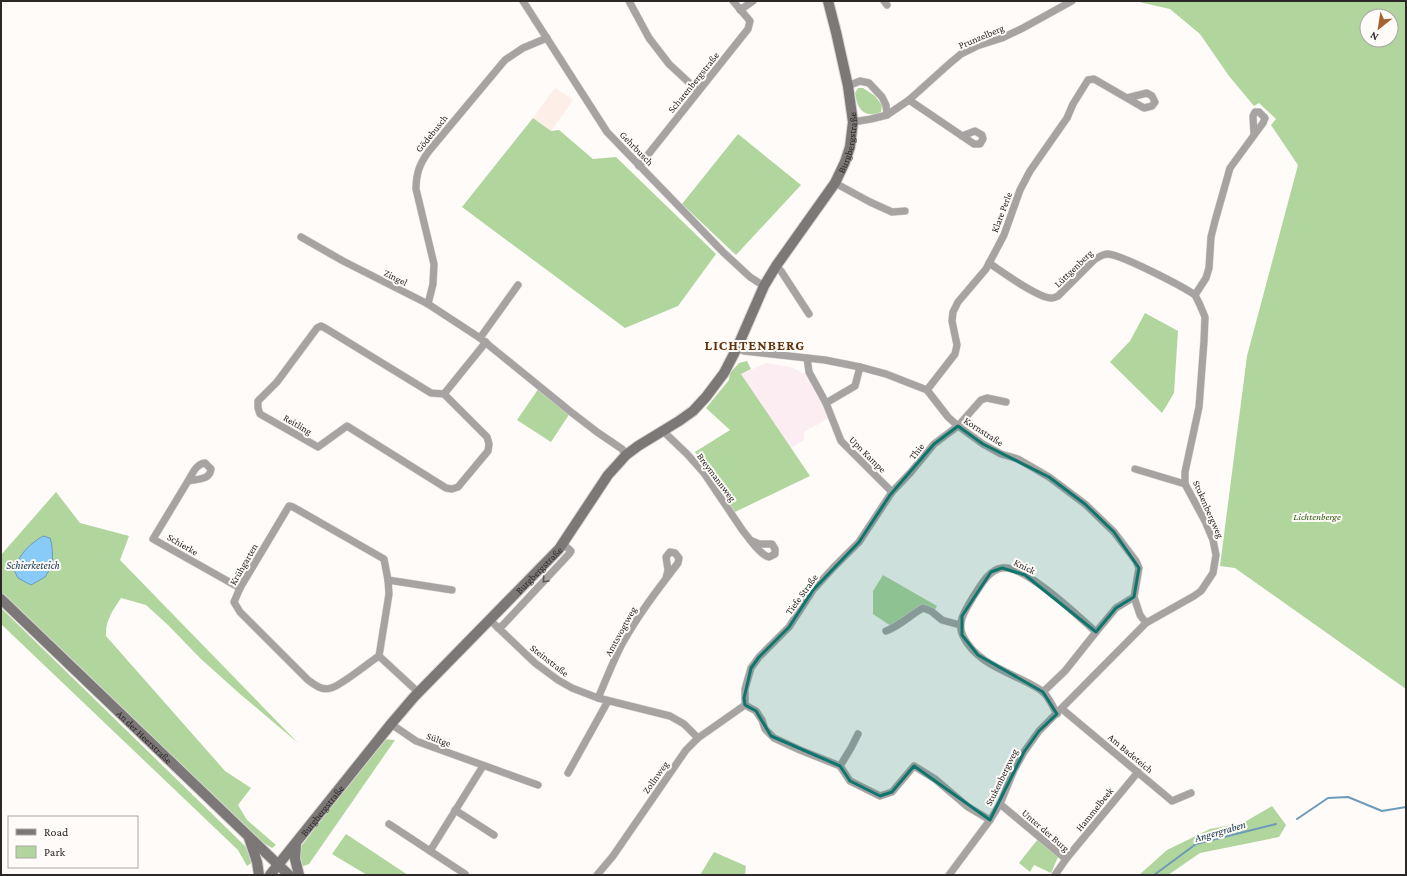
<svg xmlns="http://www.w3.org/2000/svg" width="1407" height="876" font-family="'Crimson Pro',serif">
<rect width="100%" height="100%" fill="#fefbf8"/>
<polygon fill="#fdeee8" points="555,88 573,100 551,131 533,118"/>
<polygon fill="#fcedf2" points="766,363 791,367 807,375 825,406 829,418 804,432 804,440 791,448 741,374"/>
<g fill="#b0d59d" fill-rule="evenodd">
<path d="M 1135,1 L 1406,1 L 1406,689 L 1235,568 L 1220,566 L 1247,356 L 1298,165 L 1271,125 L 1276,119 L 1259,103 L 1254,106 L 1229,76 L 1200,34 L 1170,9 ZM 1367,16 L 1391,16 L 1391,40 L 1367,40 Z"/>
<path d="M 858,88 L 863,88 L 875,96 L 882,105 L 881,112 C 863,119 857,108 855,93 Z"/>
<polygon points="533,118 551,131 559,130 593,159 616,157 716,254 678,306 625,328 462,207"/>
<polygon points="738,134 801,185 736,255 682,204"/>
<polygon points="1145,313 1178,331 1174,393 1162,413 1110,362 1130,341"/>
<polygon points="747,361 751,369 741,374 810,476 735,512 695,452 730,430 706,408 729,380 730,373 739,363"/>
<polygon points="539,388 570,413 551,442 517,420"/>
<path d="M 56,492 L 80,523 L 129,536 L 120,560 L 298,743 L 240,694 L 201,659 L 168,625 L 146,605 L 121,598 C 113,610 105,621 106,636 L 225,771 L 251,788 L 238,805 L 247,820 L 276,845 L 272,848 L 262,842 L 1,594 L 1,555 Z"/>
<polygon points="883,575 937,606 934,611 926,606 917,607 891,626 873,614 873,591"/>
<polygon points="1,608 244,845 248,850 254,861 247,866 238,850 1,624"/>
<polygon points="382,739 395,740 309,864 298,868 291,860"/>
<polygon points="1272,806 1286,825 1279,837 1200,853 1168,875 1139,875 1167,850 1210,829 1243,823"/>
<polygon points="346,834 408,875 367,875 332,854"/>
<polygon points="1038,839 1055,853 1058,857 1051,873 1034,865 1030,872 1019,863"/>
<polygon points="714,852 746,866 745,875 700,875"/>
</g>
<path fill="#89cbf8" stroke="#6d9ab9" d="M 43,536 L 50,538 C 53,546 52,555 53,564 L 45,577 L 31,585 L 18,578 L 14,570 C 20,554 28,545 43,536 Z"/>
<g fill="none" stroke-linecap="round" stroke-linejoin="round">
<g stroke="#6d9ab9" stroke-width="2">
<polyline points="1297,819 1328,798 1348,797 1382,811 1406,807"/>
<polyline points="1154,875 1196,844 1276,824"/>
</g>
<defs>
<g id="street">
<polyline points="523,1 607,132 723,252 750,277 764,286"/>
<polyline points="629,1 649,38 669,64 698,91"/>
<polyline points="884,1 887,5"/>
<polyline points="740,10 753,1"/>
<polyline points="848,86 860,81 869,83 882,97 886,105 887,115"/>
<polyline points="909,100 974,144 980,144 983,139 982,135 975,131 962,136"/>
<polyline points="853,122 871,119 887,115 909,100 949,64 961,54 977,46 1002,38 1023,28 1072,1"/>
<polyline points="639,166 748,29 750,21 733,1"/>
<polyline points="835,183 870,202 892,212 905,211"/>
<polyline points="301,237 343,261 428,304 480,338 571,412 597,432 622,449 626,455"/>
<path d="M 989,263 C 1001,271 1039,299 1052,298 C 1054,298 1056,297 1058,296 L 1094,260 C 1099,257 1102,254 1108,254 C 1122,255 1182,286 1195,295"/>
<polyline points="776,266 781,271 809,314"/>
<path d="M 428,304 L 433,284 L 434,264 L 416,189 C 416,173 420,163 429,151 L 505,60 L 523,48 L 547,38"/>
<polygon points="321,326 325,328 431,393 444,394 487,437 489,444 488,451 458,487 452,489 446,488 347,426 318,447 260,414 258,408 258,401 277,382 317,328"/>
<polyline points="480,338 518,285"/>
<polyline points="737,348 744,351 825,360 860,367 886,374 927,390 948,417 958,426 983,444 1001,454 1018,459 1049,477 1085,504 1114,532 1136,561 1139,568 1134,597 1140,615 1146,623"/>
<polyline points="807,358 809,372 826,403 841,441 892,492"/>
<polyline points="927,390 955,354 957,345 952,321 953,312 958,302 986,269 1004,235 1020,190 1030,171 1067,118 1073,104 1088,80 1094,79 1144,108 1152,106 1155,102 1152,96 1147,93 1127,98"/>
<polyline points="444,394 486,342"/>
<polyline points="826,403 855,386 860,367"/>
<path d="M 663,431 L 687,454 L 704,473 L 743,531 C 749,538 761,556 769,557 L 775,554 L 775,549 L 772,544 L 759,544 L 750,540"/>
<polyline points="1135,469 1185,484"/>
<path d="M 188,481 C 193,473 196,464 205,463 L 211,469 C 210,480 198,479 188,481 L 153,539 L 240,588"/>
<polyline points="388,580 452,590"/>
<polyline points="490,620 535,663 558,680 572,688 598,698 670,716 684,724 698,738"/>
<polyline points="498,628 503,625 570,553 571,551 563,544"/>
<path d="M 886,631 C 900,626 910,615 923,608 L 931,611 L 942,620 L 960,625"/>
<path d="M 379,656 C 368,663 342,685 331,688 C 322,691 315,685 308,680 L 240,612 L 234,602 L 240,588 L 289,506 L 293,507 L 384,559 L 388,580 L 389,594 L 379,656 L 419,693"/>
<polyline points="1043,692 1065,671 1096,632"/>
<path d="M 598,698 C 606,680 613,661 622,644 C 638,615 658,589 678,563 L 679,558 L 675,553 L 670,552 L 666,557 L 668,570 L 666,578"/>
<polyline points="745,705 745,689 751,668 759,657 789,627 813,590 834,567 859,542 892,492 911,472 934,444 958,426 981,400 987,398 1006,402"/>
<polyline points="745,705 756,711 762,720 765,729 774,738 800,750 840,766 850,781 880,796 892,792 914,766 935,779 968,807 990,820"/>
<polyline points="1062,709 1172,801 1191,793"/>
<path d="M 1057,714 C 1053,707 1048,695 1042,691 C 1016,673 978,667 963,636 C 956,622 966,610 973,597 C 980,587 988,570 1002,568 C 1024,564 1079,617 1096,632 L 1116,608 L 1134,597"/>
<polyline points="391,724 416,741 538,785"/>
<polyline points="840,766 851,748 858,734"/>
<polyline points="568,773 608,701"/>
<polyline points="1000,804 1066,859 1055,875"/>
<polyline points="455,810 494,835"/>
<polyline points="389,824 465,874"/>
<polyline points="430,851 483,766"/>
<polyline points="1066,859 1138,772"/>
<polyline points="597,875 613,856 686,750 698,738 745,705"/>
<polyline points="949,875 990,820 1000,804 1014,770 1024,752 1039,731 1146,623 1194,596 1201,591 1213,573 1216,555 1213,540 1205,521 1185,484 1185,472 1199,407 1204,341 1205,317 1200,305 1195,295 1206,278 1209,268 1211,237 1215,221 1230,168 1263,123 1265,118 1259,112 1255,112 1253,116 1254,135"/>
</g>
<g id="secondary">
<path id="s1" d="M 1,599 L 289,875"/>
<polyline points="249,838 257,862 259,875"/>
<polyline points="296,844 295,859 299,875"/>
<path id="s2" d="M 270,875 L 391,724 L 414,697 L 559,549 L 608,475 L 618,464 L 626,455 L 638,446 L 679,421 L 693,411 L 706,397 L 724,373 L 737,348 L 764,286 L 776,266 L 835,183 L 845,162 L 850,147 L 853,122 L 848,86 L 836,32 L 828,1"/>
</g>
</defs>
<use href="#street" stroke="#d8d5d2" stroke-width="8"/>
<use href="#secondary" stroke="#d8d5d2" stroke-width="12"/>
<use href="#street" stroke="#a6a3a2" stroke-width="7"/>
<use href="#secondary" stroke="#7d7878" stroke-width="10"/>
</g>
<defs><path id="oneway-chevron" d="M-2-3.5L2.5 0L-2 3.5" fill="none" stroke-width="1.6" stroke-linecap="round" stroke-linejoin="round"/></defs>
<use stroke="#5c5958" href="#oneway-chevron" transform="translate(545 580) rotate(133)"/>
<path fill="#0f766e" fill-opacity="0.2" stroke="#0f766e" stroke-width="3" stroke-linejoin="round" d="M 958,426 L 983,444 L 1049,477 L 1085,504 L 1114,532 L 1139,568 L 1134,597 L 1116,608 L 1096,632 L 1025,575 L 1002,568 L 991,572 L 962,616 L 962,635 L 978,655 L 1043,692 L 1057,714 L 1039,731 L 1024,752 L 990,820 L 914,766 L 892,792 L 880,796 L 850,781 L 840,766 L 771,736 L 756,711 L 745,705 L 744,698 L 751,668 L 759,657 L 789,627 L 813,590 L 859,542 L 890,495 L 934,444 Z"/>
<g text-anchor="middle" stroke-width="4" stroke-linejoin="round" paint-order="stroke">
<g font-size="10" fill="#2b2827" stroke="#fefbf8">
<text transform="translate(981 36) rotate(-23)" y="4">Prunzelberg</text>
<text transform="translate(693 82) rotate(-51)" y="4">Scharenbergstraße</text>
<text transform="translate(431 133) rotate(-51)" y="4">Gödebusch</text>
<text dy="4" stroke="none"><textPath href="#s2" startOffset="945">Burgbergstraße</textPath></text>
<text transform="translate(637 148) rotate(46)" y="4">Gehrbusch</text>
<text transform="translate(1001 212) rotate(-69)" y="4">Klare Perle</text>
<text transform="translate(1073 268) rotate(-44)" y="4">Lüttgenberg</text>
<text transform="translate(396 277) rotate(26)" y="4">Zingel</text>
<text transform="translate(298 424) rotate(30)" y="4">Reitling</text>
<text transform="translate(984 431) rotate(33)" y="4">Kornstraße</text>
<text transform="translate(916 451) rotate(-52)" y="4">Thie</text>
<text transform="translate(868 454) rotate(45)" y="4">Upn Kampe</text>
<text transform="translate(717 477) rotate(53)" y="4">Breymannweg</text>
<text transform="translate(1209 509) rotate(66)" y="4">Stukenbergweg</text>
<text transform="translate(183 544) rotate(30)" y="4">Schierke</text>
<text transform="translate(243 564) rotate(-60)" y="4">Krühgarten</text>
<text transform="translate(1025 566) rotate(26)" y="4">Knick</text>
<text dy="4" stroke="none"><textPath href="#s2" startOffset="407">Burgbergstraße</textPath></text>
<text transform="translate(801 594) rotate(-54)" y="4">Tiefe Straße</text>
<text transform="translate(620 631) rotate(-61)" y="4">Amtsvogtweg</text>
<text transform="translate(550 660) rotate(38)" y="4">Steinstraße</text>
<text dy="4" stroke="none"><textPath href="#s1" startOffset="199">An der Heerstraße</textPath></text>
<text transform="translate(439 739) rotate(20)" y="4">Sültge</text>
<text transform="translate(1131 753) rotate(40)" y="4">Am Badeteich</text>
<text transform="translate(655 777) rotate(-55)" y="4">Zollnweg</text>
<text transform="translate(1001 777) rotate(-64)" y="4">Stukenbergweg</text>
<text transform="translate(1094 809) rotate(-51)" y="4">Hammelbeek</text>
<text dy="4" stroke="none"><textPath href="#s2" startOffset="83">Burgbergstraße</textPath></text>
<text transform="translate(1046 830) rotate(41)" y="4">Unter der Burg</text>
</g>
<g font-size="10" font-style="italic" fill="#315d0f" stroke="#fefbf8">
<text x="1317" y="520">Lichtenberge</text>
</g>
<g font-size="11" font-style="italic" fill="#11364d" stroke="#fefbf8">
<text x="33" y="569">Schierketeich</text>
<text transform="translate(1220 831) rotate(-16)" y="4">Angergraben</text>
</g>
<g font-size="14" font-weight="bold" letter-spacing="1" fill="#60330f" stroke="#fefbf8">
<text x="755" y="350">LICHTENBERG</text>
</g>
</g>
<rect width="1407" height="876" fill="none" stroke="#2b2827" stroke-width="4"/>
<rect x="8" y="816" width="130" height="52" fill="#fefbf8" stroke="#aaa7a4"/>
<rect x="16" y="829" width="20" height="6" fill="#7d7878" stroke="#aaa7a4"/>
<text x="44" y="836" font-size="12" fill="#2b2827">Road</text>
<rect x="16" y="846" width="20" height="12" fill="#b0d59d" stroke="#aaa7a4"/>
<text x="44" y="856" font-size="12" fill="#2b2827">Park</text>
<g transform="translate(1379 28) rotate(210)"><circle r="19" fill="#fefbf8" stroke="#aaa7a4"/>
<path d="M0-3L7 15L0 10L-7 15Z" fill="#a56231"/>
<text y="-6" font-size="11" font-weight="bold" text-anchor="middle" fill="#2b2827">N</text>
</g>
</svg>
